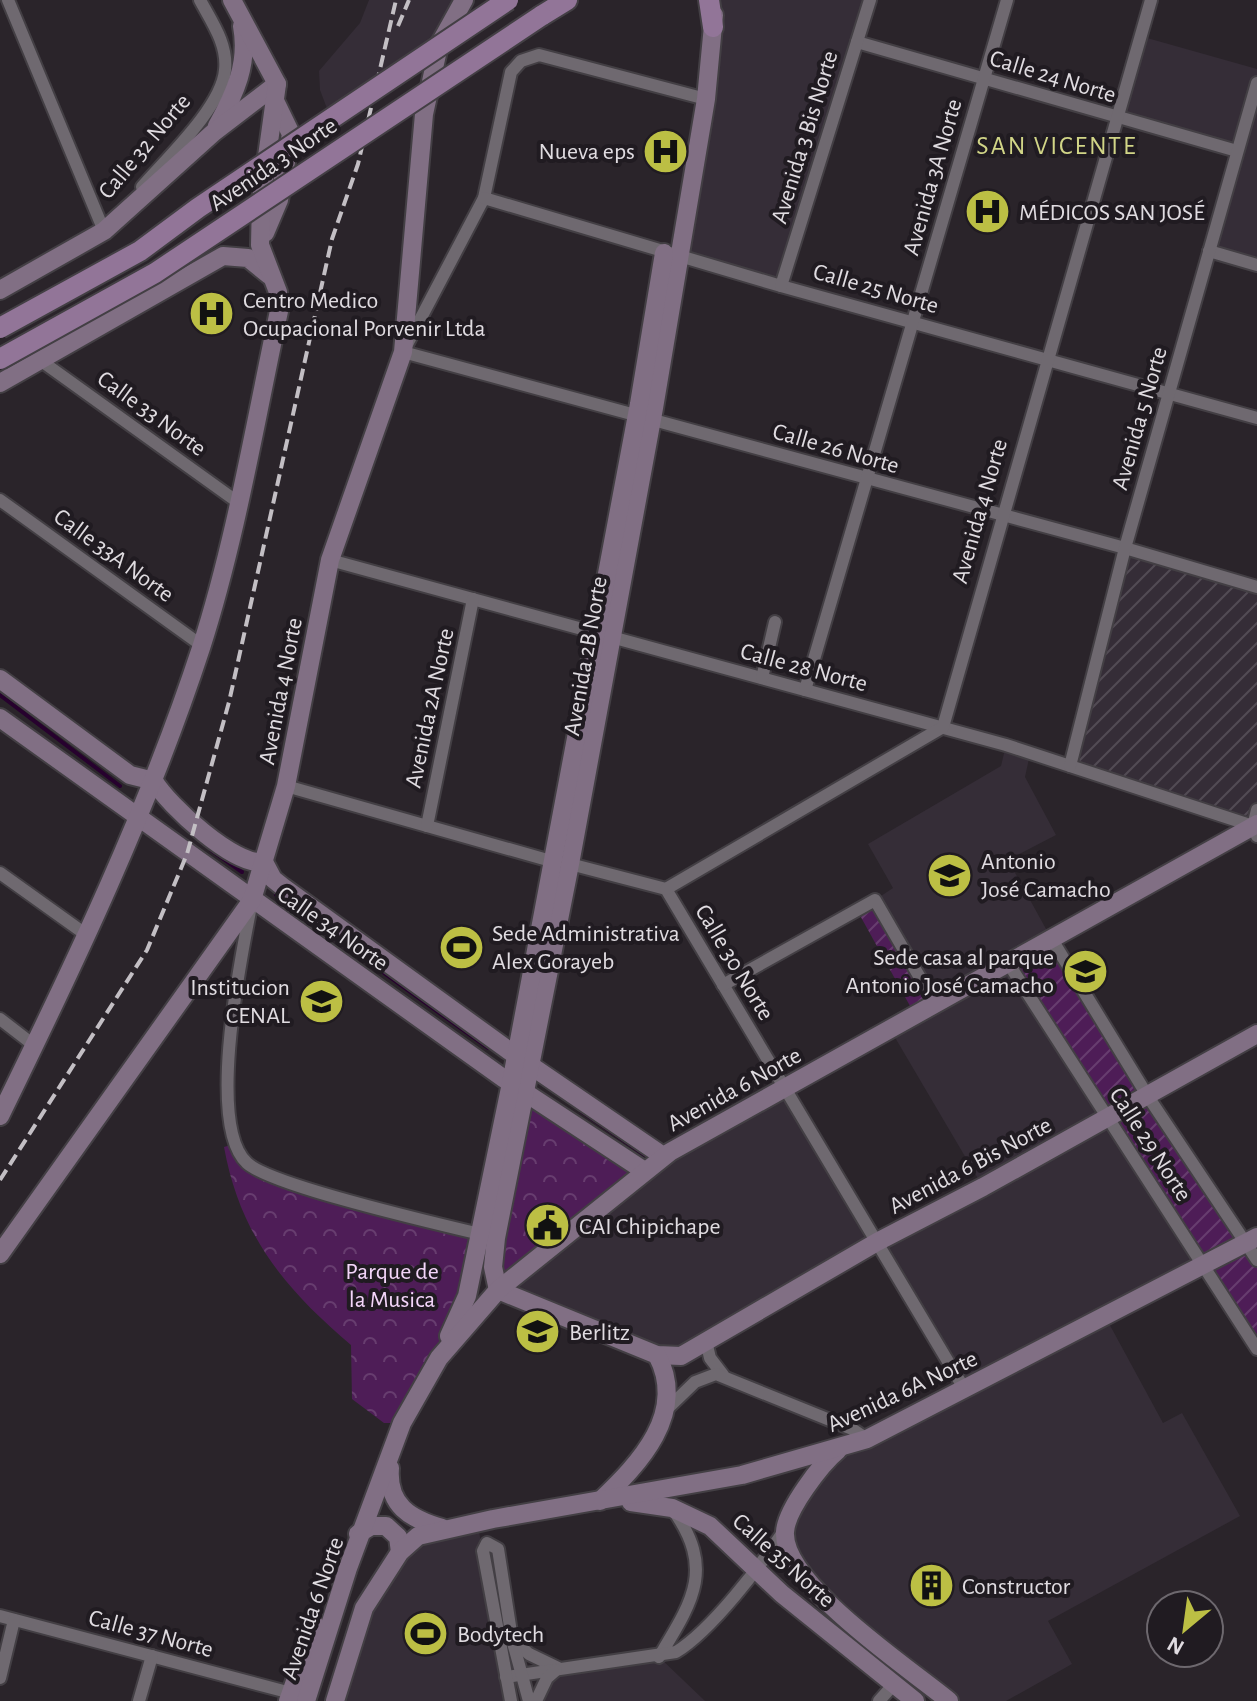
<svg xmlns="http://www.w3.org/2000/svg" width="1257" height="1701" font-family="'Alegreya Sans',sans-serif">
<defs>
<pattern id="industrial-furrows" width="10" height="10" patternUnits="userSpaceOnUse" patternTransform="scale(2)"><rect width="10" height="10" fill="#352d37"/><path d="M-1 1l2-2M0 10L10 0M9 11l2-2" fill="none" stroke="#524b54"/></pattern>
<pattern id="forest-crowns" width="20" height="18" patternUnits="userSpaceOnUse" patternTransform="scale(2)"><rect width="20" height="18" fill="#4e1d57"/><path d="M2 6a3 3 0 1 1 6 0M12 15a3 3 0 1 1 6 0" fill="none" stroke="#673d6f"/></pattern>
<pattern id="garden-furrows" width="10" height="10" patternUnits="userSpaceOnUse" patternTransform="scale(2)"><rect width="10" height="10" fill="#4e1d57"/><path d="M-1 1l2-2M0 10L10 0M9 11l2-2" fill="none" stroke="#673d6f"/></pattern>
</defs>
<rect width="100%" height="100%" fill="#2a242a"/>
<g fill="#352d37">
<polygon points="369,0 464,0 445,31 331,119 320,90 319,71 360,23"/>
<polygon points="714,0 870,0 781,286 679,257"/>
<polygon points="1140,36 1257,69 1257,265 1209,251 1237,151 1118,119"/>
<polygon points="1006,745 1030,754 1025,777 1056,835 1008,860 1051,938 1203,1266 1106,1318 1163,1423 1182,1413 1240,1516 1048,1621 1072,1664 1006,1701 949,1701 819,1596 784,1531 823,1463 964,1390 877,1243 681,1356 498,1290 643,1170 785,1088 877,1242 983,1187 890,1029 926,1009 875,900 893,888 868,844 1001,766"/>
<polygon points="477,1521 511,1701 335,1701 354,1631 400,1552"/>
<polygon points="659,1657 705,1701 537,1701 551,1673"/>
</g>
<polygon fill="url(#industrial-furrows)" points="1125,548 1257,587 1257,810 1253,826 1070,766"/>
<g fill="url(#forest-crowns)">
<polygon points="525,1093 643,1170 498,1290"/>
<path d="M 231,1145 L 263,1173 L 480,1234 L 467,1296 L 402,1423 L 384,1423 L 352,1399 L 351,1345 C 284,1288 240,1235 224,1147 Z"/>
</g>
<g fill="url(#garden-furrows)">
<polygon points="875,900 930,995 915,1015 857,910"/>
<polygon points="1051,938 1257,1260 1257,1349 1008,963"/>
</g>
<g fill="none" stroke-linecap="round" stroke-linejoin="round">
<g stroke="#27012e" stroke-width="4">
<polyline points="0,695 120,786"/>
<polyline points="211,850 242,872"/>
<polyline points="276,895 488,1048"/>
<polyline points="581,1111 645,1155"/>
</g>
<defs>
<g id="street">
<polyline points="8,0 104,231 107,228"/>
<polyline points="857,42 1237,151"/>
<polyline points="706,99 539,55 521,61 511,72 484,198 403,352 1125,548 1257,587"/>
<path d="M 142,187 C 166,159 222,107 225,70 C 228,44 211,21 200,0"/>
<polyline points="484,198 781,286 1257,418"/>
<polyline points="1209,251 1257,265"/>
<polyline points="781,286 870,0"/>
<polyline points="40,360 239,503"/>
<polyline points="0,500 201,645"/>
<polyline points="330,560 1006,745 1253,826 1257,836"/>
<polyline points="762,678 775,622"/>
<polyline points="805,690 1007,0"/>
<polyline points="1070,766 1125,548 1257,83"/>
<polyline points="286,786 551,861"/>
<polyline points="427,826 473,599"/>
<polyline points="1253,826 1257,810"/>
<polyline points="570,864 666,889 965,1390"/>
<polyline points="0,873 88,936"/>
<polyline points="666,889 943,727 1151,0"/>
<path d="M 251,906 C 241,958 206,1125 247,1163 C 272,1186 439,1224 480,1234"/>
<polyline points="1051,938 1147,1095 1257,1260"/>
<polyline points="1008,963 1257,1349"/>
<polyline points="723,985 875,900 930,995 943,1000"/>
<polyline points="0,1019 35,1046"/>
<polyline points="706,1341 710,1358 723,1375"/>
<polyline points="665,1411 695,1382 716,1374 852,1429 867,1439"/>
<polyline points="0,1616 291,1693"/>
<polyline points="514,1641 529,1654 558,1668"/>
<path d="M 659,1657 C 692,1602 715,1570 674,1511"/>
<path d="M 506,1677 L 676,1652 C 712,1630 760,1566 784,1531"/>
<polyline points="0,1678 14,1620"/>
<polyline points="139,1701 152,1656"/>
<polyline points="511,1701 483,1551 487,1543 498,1549 512,1639 529,1701"/>
<polyline points="536,1701 547,1678 556,1670"/>
<polyline points="879,1701 894,1684"/>
</g>
<g id="secondary">
<path d="M 217,126 C 235,94 249,63 242,26"/>
<polyline points="265,233 279,200 291,134 276,103"/>
<polyline points="0,290 104,231 214,132 277,84"/>
<polyline points="0,383 223,256 248,258 269,275"/>
<path d="M 0,679 L 130,775 L 154,781 C 168,805 235,867 264,862 L 273,879 L 283,887 L 508,1050 L 663,1156"/>
<polyline points="0,718 503,1078 643,1170"/>
<path d="M 0,1116 C 75,963 148,810 201,648 C 236,539 255,423 279,311 L 278,292 L 260,245 L 261,200 L 277,84 L 232,0"/>
<polyline points="0,1254 252,900 286,786 330,560 403,352 424,114 439,45 464,0"/>
<polyline points="498,1290 493,1267 496,1238 570,864 654,408 706,99 714,15"/>
<polyline points="498,1290 657,1355 681,1356 877,1242 983,1187 1257,1034"/>
<polyline points="449,1336 467,1296 511,1083 639,404 664,253"/>
<path d="M 838,1450 C 821,1464 786,1510 785,1532 C 782,1584 909,1668 949,1701"/>
<path d="M 390,1468 C 387,1505 410,1519 442,1528"/>
<path d="M 600,1501 C 639,1464 688,1413 657,1355"/>
<polyline points="631,1502 672,1508 710,1526 782,1594 915,1701"/>
<polyline points="358,1534 371,1526 386,1526 398,1537 400,1552"/>
<polyline points="288,1701 315,1625"/>
<polyline points="306,1701 348,1568 402,1423 439,1358 498,1290 670,1152 1257,824"/>
<polyline points="335,1701 364,1608 400,1552 418,1536 493,1519 742,1475 867,1439 1257,1237"/>
</g>
<g id="primary">
<polyline points="709,0 713,27"/>
<polyline points="541,16 567,0"/>
</g>
</defs>
<use href="#street" stroke="#433f44" stroke-width="16"/>
<use href="#secondary" stroke="#433f44" stroke-width="22"/>
<use href="#primary" stroke="#433f44" stroke-width="24"/>
<use href="#street" stroke="#6f6970" stroke-width="12"/>
<use href="#secondary" stroke="#816f84" stroke-width="18"/>
<use href="#primary" stroke="#927598" stroke-width="20"/>
<g stroke="#c3bfc4" stroke-width="4" stroke-dasharray="12 6" stroke-linecap="butt">
<polyline points="398,26 409,0"/>
<polyline points="0,1180 147,950 187,854 229,702 332,239 358,164 396,0"/>
</g>
<defs>
<g id="primary-bridge">
<polyline points="0,328 140,251 198,208 508,0"/>
<polyline points="0,359 155,273 541,16"/>
</g>
</defs>
<use href="#primary-bridge" stroke="#433f44" stroke-width="24" stroke-linecap="butt"/>
<use href="#primary-bridge" stroke="#927598" stroke-width="20"/>
</g>
<defs>
<symbol id="hospital-disc" viewBox="-11 -11 22 22"><circle r="9.5" fill="#bcbf44" stroke="#201b21"/><path d="M-5-5h3v3.5h4V-5h3V5h-3V1.5h-4V5h-3Z" fill="#111"/></symbol>
<symbol id="university-disc" viewBox="-11 -11 22 22"><circle r="9.5" fill="#bcbf44" stroke="#201b21"/><path d="M0-5L7-2L0 1L-7-2ZM-4 1L0 2.5L4 1V4Q0 6-4 4Z" fill="#111"/></symbol>
<symbol id="stadium-disc" viewBox="-11 -11 22 22"><circle r="9.5" fill="#bcbf44" stroke="#201b21"/><path d="M0-5a6.5 5 0 1 0 0 10a6.5 5 0 1 0 0-10ZM-3.5-1.8h7v3.6h-7Z" fill="#111"/></symbol>
<symbol id="school-disc" viewBox="-11 -11 22 22"><circle r="9.5" fill="#bcbf44" stroke="#201b21"/><path d="M0-5L7-2L0 1L-7-2ZM-4 1L0 2.5L4 1V4Q0 6-4 4Z" fill="#111"/></symbol>
<symbol id="civic-disc" viewBox="-11 -11 22 22"><circle r="9.5" fill="#bcbf44" stroke="#201b21"/><path d="M-.6-6.5H3V-4.5H.6V-3L4-1V1h2V6H-6V1h2V-1L-.6-3ZM-1.2 2.5V6h2.4V2.5Z" fill="#111"/></symbol>
<symbol id="building-disc" viewBox="-11 -11 22 22"><circle r="9.5" fill="#bcbf44" stroke="#201b21"/><path d="M-4-6H4V6H1V3H-1V6H-4ZM-2.5-4.3h1.7v1.8h-1.7ZM.8-4.3h1.7v1.8H.8ZM-2.5-1h1.7V.8h-1.7ZM.8-1h1.7V.8H.8Z" fill="#111"/></symbol>
</defs>
<g fill-rule="evenodd">
<use href="#hospital-disc" x="640" y="126" width="51" height="51"/>
<use href="#hospital-disc" x="962" y="186" width="51" height="51"/>
<use href="#hospital-disc" x="186" y="288" width="51" height="51"/>
<use href="#university-disc" x="924" y="850" width="51" height="51"/>
<use href="#stadium-disc" x="436" y="922" width="51" height="51"/>
<use href="#university-disc" x="1060" y="946" width="51" height="51"/>
<use href="#school-disc" x="296" y="976" width="51" height="51"/>
<use href="#civic-disc" x="522" y="1200" width="51" height="51"/>
<use href="#university-disc" x="512" y="1306" width="51" height="51"/>
<use href="#building-disc" x="906" y="1560" width="51" height="51"/>
<use href="#stadium-disc" x="400" y="1608" width="51" height="51"/>
</g>
<g text-anchor="middle" stroke-width="8" stroke-linejoin="round" paint-order="stroke">
<g font-size="24" fill="#e0dce1" stroke="#201b21">
<text transform="translate(1053 76) rotate(17)" y="8">Calle 24 Norte</text>
<text transform="translate(804 137) rotate(-73)" y="8">Avenida 3 Bis Norte</text>
<text transform="translate(144 146) rotate(-50)" y="8">Calle 32 Norte</text>
<text transform="translate(273 164) rotate(-34)" y="8">Avenida 3 Norte</text>
<text transform="translate(932 177) rotate(-74)" y="8">Avenida 3A Norte</text>
<text transform="translate(876 288) rotate(16)" y="8">Calle 25 Norte</text>
<text transform="translate(152 413) rotate(36)" y="8">Calle 33 Norte</text>
<text transform="translate(1139 418) rotate(-74)" y="8">Avenida 5 Norte</text>
<text transform="translate(836 448) rotate(16)" y="8">Calle 26 Norte</text>
<text transform="translate(979 511) rotate(-74)" y="8">Avenida 4 Norte</text>
<text transform="translate(114 555) rotate(36)" y="8">Calle 33A Norte</text>
<text transform="translate(585 656) rotate(-80)" y="8">Avenida 2B Norte</text>
<text transform="translate(804 667) rotate(15)" y="8">Calle 28 Norte</text>
<text transform="translate(280 691) rotate(-79)" y="8">Avenida 4 Norte</text>
<text transform="translate(429 708) rotate(-78)" y="8">Avenida 2A Norte</text>
<text transform="translate(333 928) rotate(35)" y="8">Calle 34 Norte</text>
<text transform="translate(735 962) rotate(59)" y="8">Calle 30 Norte</text>
<text transform="translate(734 1089) rotate(-29)" y="8">Avenida 6 Norte</text>
<text transform="translate(1151 1144) rotate(57)" y="8">Calle 29 Norte</text>
<text transform="translate(970 1165) rotate(-28)" y="8">Avenida 6 Bis Norte</text>
<text transform="translate(902 1391) rotate(-25)" y="8">Avenida 6A Norte</text>
<text transform="translate(784 1560) rotate(42)" y="8">Calle 35 Norte</text>
<text transform="translate(312 1608) rotate(-71)" y="8">Avenida 6 Norte</text>
<text transform="translate(151 1633) rotate(15)" y="8">Calle 37 Norte</text>
</g>
<g font-size="24" fill="#e0dce1" stroke="#201b21" text-anchor="start">
<text x="635" y="159" text-anchor="end">Nueva eps</text>
<text x="1019" y="220">MÉDICOS SAN JOSÉ</text>
<text x="243" y="308">Centro Medico<tspan x="243" dy="28">Ocupacional Porvenir Ltda</tspan></text>
<text x="981" y="869">Antonio<tspan x="981" dy="28">José Camacho</tspan></text>
<text x="492" y="941">Sede Administrativa<tspan x="492" dy="28">Alex Gorayeb</tspan></text>
<text x="1054" y="965" text-anchor="end">Sede casa al parque<tspan x="1054" dy="28">Antonio José Camacho</tspan></text>
<text x="290" y="995" text-anchor="end">Institucion<tspan x="290" dy="28">CENAL</tspan></text>
<text x="579" y="1234">CAI Chipichape</text>
<text x="569" y="1340">Berlitz</text>
<text x="962" y="1594">Constructor</text>
<text x="457" y="1642">Bodytech</text>
</g>
<g font-size="24" fill="#f4d6fa" stroke="#201b21">
<text x="392" y="1279">Parque de<tspan x="392" dy="28">la Musica</tspan></text>
</g>
<g font-size="26" letter-spacing="2" fill="#d1d587" stroke="#201b21">
<text x="1057" y="154">SAN VICENTE</text>
</g>
</g>
<g transform="translate(1185 1629) rotate(209)"><circle r="38" fill="#201b21" stroke="#6d686e" stroke-width="2"/>
<path d="M0-6L14 30L0 20L-14 30Z" fill="#bcbf44"/>
<text y="-12" font-size="22" font-weight="bold" text-anchor="middle" fill="#e0dce1">N</text>
</g>
</svg>
